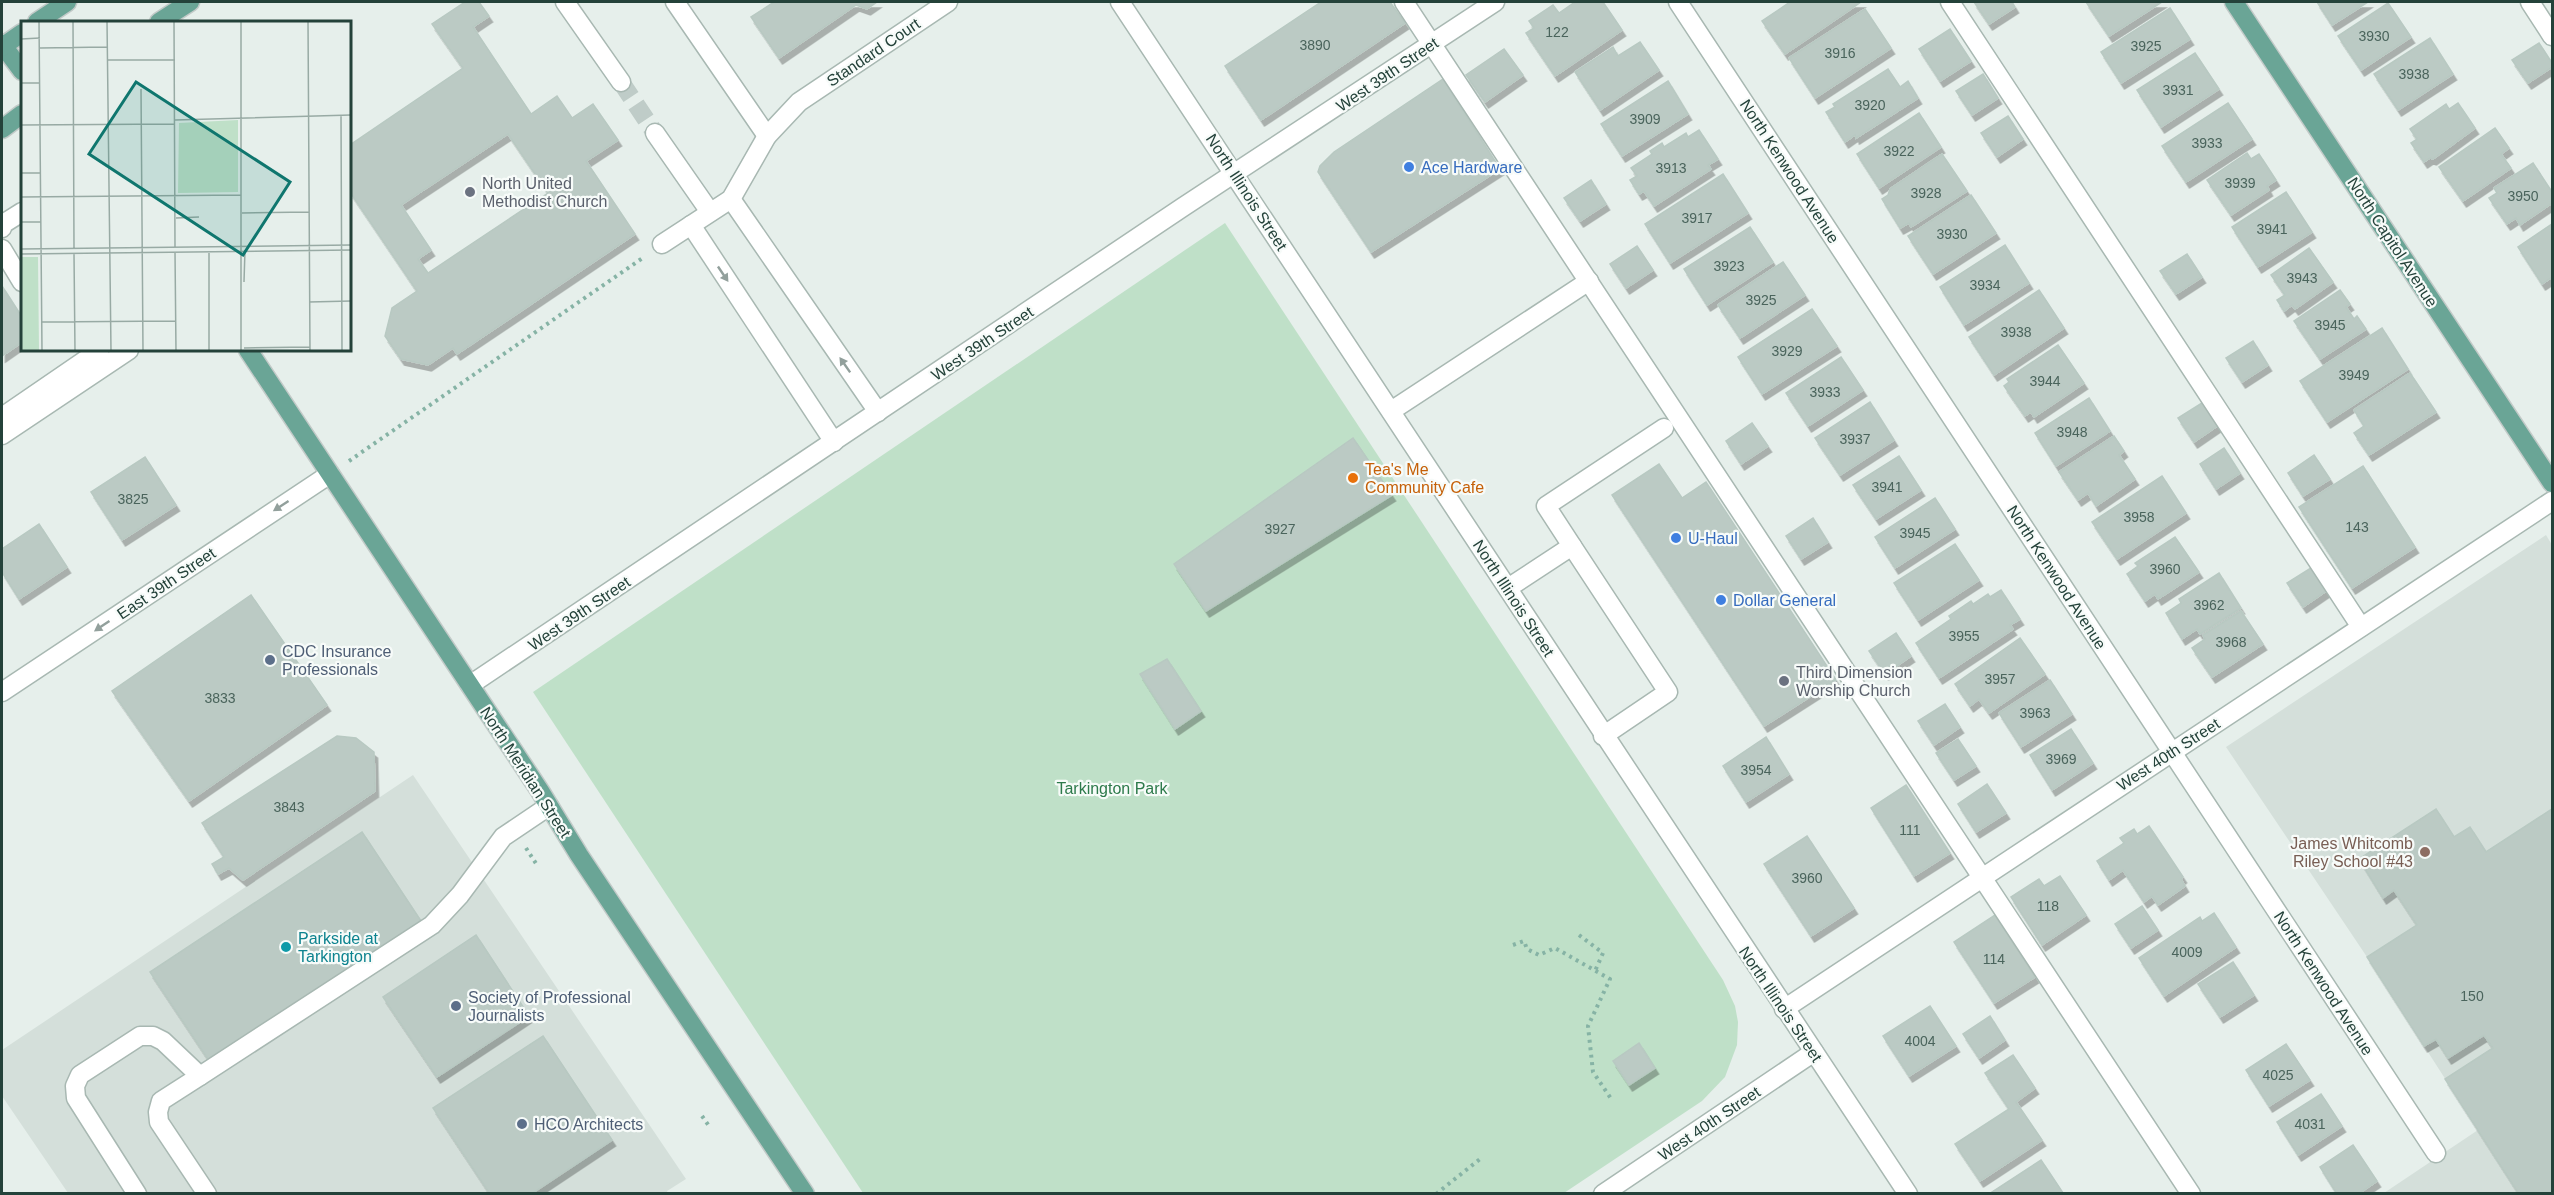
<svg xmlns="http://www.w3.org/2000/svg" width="2554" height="1195" font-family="Arial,sans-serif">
<defs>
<filter id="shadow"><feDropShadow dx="3.5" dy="6" stdDeviation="0" flood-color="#0004"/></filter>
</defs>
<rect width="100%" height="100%" fill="#e6efeb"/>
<g fill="#d4dfda">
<polygon points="2546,535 2552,545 2552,1193 2384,1193 2478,1130 2367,957 2226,747"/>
<polygon points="413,775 686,1179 667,1191 668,1194 68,1193 2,1096 2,1050"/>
</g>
<polygon fill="#bfe0c8" points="1225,223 1723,980 1735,1006 1738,1022 1737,1045 1725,1077 1702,1101 1564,1193 863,1193 533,692"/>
<g fill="#bbcac4" stroke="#b8c9c2" stroke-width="1.5" fill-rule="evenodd" filter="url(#shadow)">
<path d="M 465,2 L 479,2 L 489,16 L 473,27 L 531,114 L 557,96 L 572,118 L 593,104 L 618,140 L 586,161 L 635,234 L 457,354 L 453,348 L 428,365 L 401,359 L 385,336 L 392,308 L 417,291 L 350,192 L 350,145 L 463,68 L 432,24 ZM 508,134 L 548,193 L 428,273 L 418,259 L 431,250 L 401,205 Z"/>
<polygon points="774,2 877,2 867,9 856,5 779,58 751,17"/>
<polygon points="1321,2 1390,2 1405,23 1261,120 1225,66"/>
<polygon points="1575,2 1603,2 1622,30 1555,76 1526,33 1534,28 1529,21 1553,5 1559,13"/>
<polygon points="1790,2 1861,2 1785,54 1762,21"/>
<polygon points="1974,2 2012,2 2015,7 1989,24"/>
<polygon points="2086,2 2162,2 2109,36"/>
<polygon points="2317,2 2368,2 2332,25"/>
<polygon points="2388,3 2411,37 2361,70 2338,36"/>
<polygon points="2170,8 2190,39 2121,83 2101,52"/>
<polygon points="1865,9 1891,48 1815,98 1789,58"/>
<polygon points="1950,29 1971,61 1940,81 1919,49"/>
<polygon points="2430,38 2453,74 2398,110 2374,74"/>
<polygon points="1640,42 1659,70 1600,110 1575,72 1613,47 1618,56"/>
<polygon points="2539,43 2552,63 2552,67 2528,83 2512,60"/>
<polygon points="1504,49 1523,75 1485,102 1466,75"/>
<polygon points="2195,53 2219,89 2161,127 2137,90"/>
<polygon points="1888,69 1900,87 1908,81 1918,98 1856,138 1855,135 1845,142 1826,112 1835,107 1833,104"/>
<polygon points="1983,74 1998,98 1972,115 1956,91"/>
<polygon points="1443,79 1500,169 1371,252 1322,178 1318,172 1320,166 1334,152"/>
<polygon points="1668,81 1688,114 1622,156 1601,124"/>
<polygon points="2228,103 2252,139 2186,182 2162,146"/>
<polygon points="2458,103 2475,128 2433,159 2430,158 2424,162 2411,143 2417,139 2410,129 2446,104 2449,109"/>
<polygon points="1919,113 1941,147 1879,188 1857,154"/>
<polygon points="2008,116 2023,139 1997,157 1981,133"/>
<polygon points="2495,128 2509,148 2501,154 2511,168 2463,201 2439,167"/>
<polygon points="1699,130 1718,159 1708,165 1711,169 1654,206 1644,191 1639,194 1630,180 1637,176 1631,168 1652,154 1650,151 1662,143 1664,147 1686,133 1688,137"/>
<polygon points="2247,153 2251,159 2259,154 2276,180 2267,186 2269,190 2231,215 2207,180"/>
<polygon points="1942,154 1967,191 1911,227 1909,223 1900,228 1882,199 1888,195 1890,189"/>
<polygon points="2533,163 2552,192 2552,203 2520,225 2516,218 2507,224 2489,198 2497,193 2494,188"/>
<polygon points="1723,174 1748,213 1670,263 1645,224"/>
<polygon points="1591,180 1606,204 1580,221 1564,198"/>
<polygon points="2286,192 2312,232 2258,267 2232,227"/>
<polygon points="1971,195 1996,233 1933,274 1908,236"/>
<polygon points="2552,224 2552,277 2542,284 2518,247"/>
<polygon points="1750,227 1773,262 1707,305 1684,269"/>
<polygon points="2005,245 2029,283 1964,325 1940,287"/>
<polygon points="1637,246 1653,270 1626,288 1610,264"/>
<polygon points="2309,248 2333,282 2295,309 2292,305 2284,311 2277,300 2285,295 2271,275"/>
<polygon points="2187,254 2202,277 2176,294 2160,271"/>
<polygon points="1783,262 1805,295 1740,338 1718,305"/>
<polygon points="2,286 22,317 22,342 2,356"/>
<polygon points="2039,290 2064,328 1994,375 1969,337"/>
<polygon points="2340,290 2350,304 2346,307 2354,319 2357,316 2366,329 2320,359 2294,321"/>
<polygon points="1812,309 1837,346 1762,394 1738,357"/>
<polygon points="2382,328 2408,369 2327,422 2300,381"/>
<polygon points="2253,341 2268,365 2242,382 2226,358"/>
<polygon points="2058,345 2084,383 2034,417 2031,412 2025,416 2004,386 2009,382 2007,379"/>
<polygon points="1841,357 1863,390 1808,426 1786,393"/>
<polygon points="2410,373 2436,412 2369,455 2354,433 2364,426 2354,410"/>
<polygon points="2089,398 2110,431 2056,466 2035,433"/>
<polygon points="2205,401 2220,424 2194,442 2178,418"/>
<polygon points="1870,402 1894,440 1840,475 1815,438"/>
<polygon points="1752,423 1768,446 1741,464 1726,441"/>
<polygon points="2114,436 2124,451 2119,455 2135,479 2096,506 2088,493 2078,500 2059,472"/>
<polygon points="1353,438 1392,495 1206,611 1174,564"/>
<polygon points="2224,448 2240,473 2216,489 2200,464"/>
<polygon points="2314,455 2330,479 2303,496 2288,473"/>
<polygon points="1899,456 1921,490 1876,519 1853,485"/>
<polygon points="145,457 176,505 122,540 91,492"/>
<polygon points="1659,464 1682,498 1706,482 1836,680 1764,726 1612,495"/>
<polygon points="2363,466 2415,547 2352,588 2299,507"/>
<polygon points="2162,476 2186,513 2117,559 2092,522"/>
<polygon points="1935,498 1955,529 1895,568 1875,537"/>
<polygon points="1813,518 1828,542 1801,559 1786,536"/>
<polygon points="39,524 67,567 19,599 2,572 2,549"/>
<polygon points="2175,537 2199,572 2158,599 2155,594 2145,601 2127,574 2138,566 2135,563"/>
<polygon points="1955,544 1979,580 1918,620 1894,583"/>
<polygon points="2314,566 2329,589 2303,607 2287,583"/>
<polygon points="2219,573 2241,608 2200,634 2197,629 2182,639 2166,613 2181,603 2179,599"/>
<polygon points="2001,590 2020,619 2010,625 2013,629 1939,678 1916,643 1951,619 1949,616 1971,601 1973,604 1988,594 1990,597"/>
<polygon points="251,595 327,705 189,801 112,691"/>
<polygon points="2241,611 2263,644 2212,677 2192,648 2205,639 2203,635"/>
<polygon points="1896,633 1911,656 1885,674 1869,651"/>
<polygon points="2020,638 2045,674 1989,713 1979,699 1970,706 1955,684"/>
<polygon points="1167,659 1201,711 1175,729 1140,674"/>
<polygon points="2050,680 2072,714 2021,747 1999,713"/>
<polygon points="1945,704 1960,727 1934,745 1918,721"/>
<polygon points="2071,729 2093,763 2052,790 2030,755"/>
<polygon points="337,736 356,738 374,752 375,791 243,880 229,868 218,874 212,864 224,857 202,823"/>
<polygon points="1766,737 1789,774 1746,802 1723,766"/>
<polygon points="1958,739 1976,766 1954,780 1936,753"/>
<polygon points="1987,784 2006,813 1976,832 1958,804"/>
<polygon points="1906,785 1950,853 1914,876 1871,808"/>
<polygon points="2436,809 2454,837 2470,827 2486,852 2552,809 2552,1194 2519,1194 2445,1079 2493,1048 2484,1035 2448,1058 2436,1039 2424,1046 2367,957 2417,925 2394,890 2383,898 2359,859"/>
<polygon points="2149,826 2183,877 2181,879 2185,886 2158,905 2152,896 2144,902 2123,870 2109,880 2097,861 2124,843 2120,838 2134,829 2137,834"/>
<polygon points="362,832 421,921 210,1062 150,972"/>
<polygon points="1807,836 1854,908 1811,936 1764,864"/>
<polygon points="2060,876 2086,915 2042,945 2011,897 2039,879 2044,886"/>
<polygon points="2142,906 2158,930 2131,948 2115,924"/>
<polygon points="2214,913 2236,947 2164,996 2139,958 2200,917 2202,921"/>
<polygon points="1995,915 2035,977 1994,1003 1954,942"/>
<polygon points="476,935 529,1016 437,1077 383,997"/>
<polygon points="2233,962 2254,995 2220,1017 2198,984"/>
<polygon points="1930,1006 1956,1046 1909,1076 1883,1036"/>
<polygon points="1990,1016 2005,1040 1979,1058 1963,1034"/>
<polygon points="543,1036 612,1140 531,1194 490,1194 433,1108"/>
<polygon points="1639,1043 1655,1068 1629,1085 1613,1061"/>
<polygon points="2286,1044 2310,1080 2269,1106 2246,1070"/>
<polygon points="2013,1055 2035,1088 2016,1102 2042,1140 1980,1181 1955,1144 2009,1109 1985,1073"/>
<polygon points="2321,1094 2342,1126 2298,1155 2277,1122"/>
<polygon points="2353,1145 2377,1181 2358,1194 2337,1194 2320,1167"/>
<polygon points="2041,1160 2063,1193 1989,1194"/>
</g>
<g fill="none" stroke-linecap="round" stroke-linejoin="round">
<polyline stroke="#bfccc8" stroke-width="18" stroke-dasharray="18 9" stroke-linecap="butt" points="621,82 655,133"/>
<defs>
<g id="minor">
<polyline points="565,2 621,82"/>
<polyline points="675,2 767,136"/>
<polyline points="1120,2 1908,1194"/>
<polyline points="1404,2 2191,1194"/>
<polyline points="1678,2 2436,1153"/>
<polyline points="1950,2 2361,627"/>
<polyline points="2530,2 2552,36"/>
<polyline points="655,133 710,212"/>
<polyline points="731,199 878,412"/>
<polyline points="691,225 834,442"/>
<polyline points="2,228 3,224 22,212"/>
<polyline points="662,244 731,199 767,136 799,102 948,2"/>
<polyline points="2,249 22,282"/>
<polyline points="1391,411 1589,281"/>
<polyline points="2,417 100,350"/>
<polyline points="2,435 129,350"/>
<polyline points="1572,546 1546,506 1664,428"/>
<polyline points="1508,588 1572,546 1668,692 1603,736"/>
<polyline points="470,685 1183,207 1495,2"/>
<polyline points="2,692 330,474"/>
<polyline points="1784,1009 2552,501"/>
<polyline points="200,1076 161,1101 158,1112 159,1122 207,1194"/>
<polyline points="137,1194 76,1098 75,1086 80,1075 140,1036 153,1036 163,1041 200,1076 432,925 460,895 503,837 549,806"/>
<polyline points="1603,1194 1814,1052"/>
</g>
<g id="major">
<polyline points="2234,2 2552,483"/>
<polyline points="37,22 67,2"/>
<polyline points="159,22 190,2"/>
<polyline points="2,44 22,71"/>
<polyline points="2,47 22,33"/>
<polyline points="2,129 22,114"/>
<polyline points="248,350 540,791 579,855 805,1194"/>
</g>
</defs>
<use href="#minor" stroke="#a8b8b2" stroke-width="21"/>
<use href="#major" stroke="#c2cac8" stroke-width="21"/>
<g stroke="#86b3a5" stroke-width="4" stroke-dasharray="3 4.5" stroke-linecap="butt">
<polyline points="349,461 644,257"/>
<polyline points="526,848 537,865"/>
<polyline points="1579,935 1603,953 1595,971"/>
<polyline points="1513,945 1524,941 1527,949 1539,955 1555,948 1610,979 1588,1026 1593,1072 1612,1100"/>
<polyline points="702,1116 709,1126"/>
<polyline points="1436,1194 1480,1159"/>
</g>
<use href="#minor" stroke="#fff" stroke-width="18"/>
<use href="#major" stroke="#6aa596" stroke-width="18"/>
</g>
<defs><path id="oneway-solid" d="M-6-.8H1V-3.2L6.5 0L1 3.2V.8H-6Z" transform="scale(1.5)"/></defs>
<g fill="#92a09c">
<use href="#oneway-solid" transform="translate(723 274) rotate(56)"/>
<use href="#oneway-solid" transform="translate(845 365) rotate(-125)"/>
<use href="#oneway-solid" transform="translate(281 506) rotate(147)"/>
<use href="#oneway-solid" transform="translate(102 626) rotate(146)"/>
</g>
<g fill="#3f7fe0" stroke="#f7fbf9" stroke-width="2">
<circle cx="1409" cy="167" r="6"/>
<circle cx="1676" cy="538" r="6"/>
<circle cx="1721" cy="600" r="6"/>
</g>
<g fill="#6b7280" stroke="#f7fbf9" stroke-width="2">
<circle cx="470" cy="192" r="6"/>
<circle cx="1784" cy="681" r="6"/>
</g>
<circle fill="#e8710a" stroke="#f7fbf9" stroke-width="2" cx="1353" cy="478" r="6"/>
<g fill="#5c6f8a" stroke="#f7fbf9" stroke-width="2">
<circle cx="270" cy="660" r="6"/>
<circle cx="456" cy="1006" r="6"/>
<circle cx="522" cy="1124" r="6"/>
</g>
<circle fill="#8d6e63" stroke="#f7fbf9" stroke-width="2" cx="2425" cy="852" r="6"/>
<circle fill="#0f9aa8" stroke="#f7fbf9" stroke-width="2" cx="286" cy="947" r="6"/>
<g text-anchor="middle" stroke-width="4.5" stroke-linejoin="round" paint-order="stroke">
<g font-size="14" fill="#4a645c">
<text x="1557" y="37">122</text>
<text x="2374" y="41">3930</text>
<text x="1315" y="50">3890</text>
<text x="2146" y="51">3925</text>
<text x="1840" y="58">3916</text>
<text x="2414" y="79">3938</text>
<text x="2178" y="95">3931</text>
<text x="1870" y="110">3920</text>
<text x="1645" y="124">3909</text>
<text x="2207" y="148">3933</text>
<text x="1899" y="156">3922</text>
<text x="1671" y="173">3913</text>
<text x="2240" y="188">3939</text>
<text x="1926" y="198">3928</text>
<text x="2523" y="201">3950</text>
<text x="1697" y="223">3917</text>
<text x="2272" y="234">3941</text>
<text x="1952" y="239">3930</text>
<text x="1729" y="271">3923</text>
<text x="2302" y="283">3943</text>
<text x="1985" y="290">3934</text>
<text x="1761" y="305">3925</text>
<text x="2330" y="330">3945</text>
<text x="2016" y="337">3938</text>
<text x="1787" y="356">3929</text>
<text x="2354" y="380">3949</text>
<text x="2045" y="386">3944</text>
<text x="1825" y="397">3933</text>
<text x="2072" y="437">3948</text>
<text x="1855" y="444">3937</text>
<text x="1887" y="492">3941</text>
<text x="133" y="504">3825</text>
<text x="2139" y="522">3958</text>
<text x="2357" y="532">143</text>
<text x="1280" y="534">3927</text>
<text x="1915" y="538">3945</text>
<text x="2165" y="574">3960</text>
<text x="2209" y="610">3962</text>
<text x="1964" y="641">3955</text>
<text x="2231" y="647">3968</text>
<text x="2000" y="684">3957</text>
<text x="220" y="703">3833</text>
<text x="2035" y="718">3963</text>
<text x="2061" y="764">3969</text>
<text x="1756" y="775">3954</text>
<text x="289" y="812">3843</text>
<text x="1910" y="835">111</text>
<text x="1807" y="883">3960</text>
<text x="2048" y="911">118</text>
<text x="2187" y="957">4009</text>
<text x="1994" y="964">114</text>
<text x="2472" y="1001">150</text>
<text x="1920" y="1046">4004</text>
<text x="2278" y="1080">4025</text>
<text x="2310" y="1129">4031</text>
</g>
<g font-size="16" fill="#24423a" stroke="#f7fbf9">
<text transform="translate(873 52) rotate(-34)" y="6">Standard Court</text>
<text transform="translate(1387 74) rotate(-34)" y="6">West 39th Street</text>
<text transform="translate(1790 171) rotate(57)" y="6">North Kenwood Avenue</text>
<text transform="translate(1247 192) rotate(57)" y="6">North Illinois Street</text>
<text transform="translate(2393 242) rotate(57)" y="6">North Capitol Avenue</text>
<text transform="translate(982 343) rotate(-34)" y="6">West 39th Street</text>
<text transform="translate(2057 577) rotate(57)" y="6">North Kenwood Avenue</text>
<text transform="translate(166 583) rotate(-34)" y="6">East 39th Street</text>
<text transform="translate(1514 598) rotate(57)" y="6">North Illinois Street</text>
<text transform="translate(579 613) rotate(-34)" y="6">West 39th Street</text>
<text transform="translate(2168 754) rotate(-33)" y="6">West 40th Street</text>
<text transform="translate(526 772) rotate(57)" y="6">North Meridian Street</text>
<text transform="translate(2324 983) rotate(57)" y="6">North Kenwood Avenue</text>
<text transform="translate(1781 1004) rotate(56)" y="6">North Illinois Street</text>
<text transform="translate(1709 1123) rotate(-34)" y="6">West 40th Street</text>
</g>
<g font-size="16" fill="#366cbe" stroke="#f7fbf9" text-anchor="start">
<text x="1421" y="173">Ace Hardware</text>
<text x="1688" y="544">U-Haul</text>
<text x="1733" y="606">Dollar General</text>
</g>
<g font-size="16" fill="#5b616d" stroke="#f7fbf9" text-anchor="start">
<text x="482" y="189">North United<tspan x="482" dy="18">Methodist Church</tspan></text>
<text x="1796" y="678">Third Dimension<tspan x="1796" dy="18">Worship Church</tspan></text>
</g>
<g font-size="16" fill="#c56008" stroke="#f7fbf9" text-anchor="start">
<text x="1365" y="475">Tea's Me<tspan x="1365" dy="18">Community Cafe</tspan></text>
</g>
<g font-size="16" fill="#4e5e75" stroke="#f7fbf9" text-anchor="start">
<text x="282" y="657">CDC Insurance<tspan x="282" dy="18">Professionals</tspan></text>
<text x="468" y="1003">Society of Professional<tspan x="468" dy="18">Journalists</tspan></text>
<text x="534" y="1130">HCO Architects</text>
</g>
<g font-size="16" fill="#2d7a4b" stroke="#f7fbf9">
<text x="1112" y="794">Tarkington Park</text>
</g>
<g font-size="16" fill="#785e54" stroke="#f7fbf9" text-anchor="end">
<text x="2413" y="849">James Whitcomb<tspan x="2413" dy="18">Riley School #43</tspan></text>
</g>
<g font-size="16" fill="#0d838f" stroke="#f7fbf9" text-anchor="start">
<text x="298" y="944">Parkside at<tspan x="298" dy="18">Tarkington</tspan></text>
</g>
</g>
<g transform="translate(21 21)">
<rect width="330" height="330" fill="#e6efeb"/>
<path d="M 217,99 L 217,171 L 157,172 L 158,102 ZM 0,236 L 17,236 L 18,330 L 0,330 Z" fill="#bfe0c8"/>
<path fill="none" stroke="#98aaa4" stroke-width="1.5" d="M 18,0 L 21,330M 52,0 L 53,227M 86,0 L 90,330M 153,0 L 154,226M 220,0 L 220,330M 287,0 L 289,330M 0,18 L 19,17M 19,27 L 86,26M 86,39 L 154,39M 0,62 L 19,62M 120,68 L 122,330M 320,94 L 321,330M 154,99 L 330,94M 0,104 L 154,103M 0,152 L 20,152M 0,176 L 220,174M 221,192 L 288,191M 155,197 L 178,196M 0,201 L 20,201M 0,228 L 330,224M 154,231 L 155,330M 188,232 L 188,330M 0,233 L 330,229M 53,233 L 54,330M 223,261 L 224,229M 288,281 L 330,280M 21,301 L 154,300M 223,327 L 289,326"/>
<path fill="#0f766e" fill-opacity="0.15" stroke="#0f766e" stroke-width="3" d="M 115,61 L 269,161 L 222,234 L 68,133 Z"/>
<rect width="330" height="330" fill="none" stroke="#24423a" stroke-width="3"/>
</g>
<rect width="2554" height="1195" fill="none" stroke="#24423a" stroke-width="6"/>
</svg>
